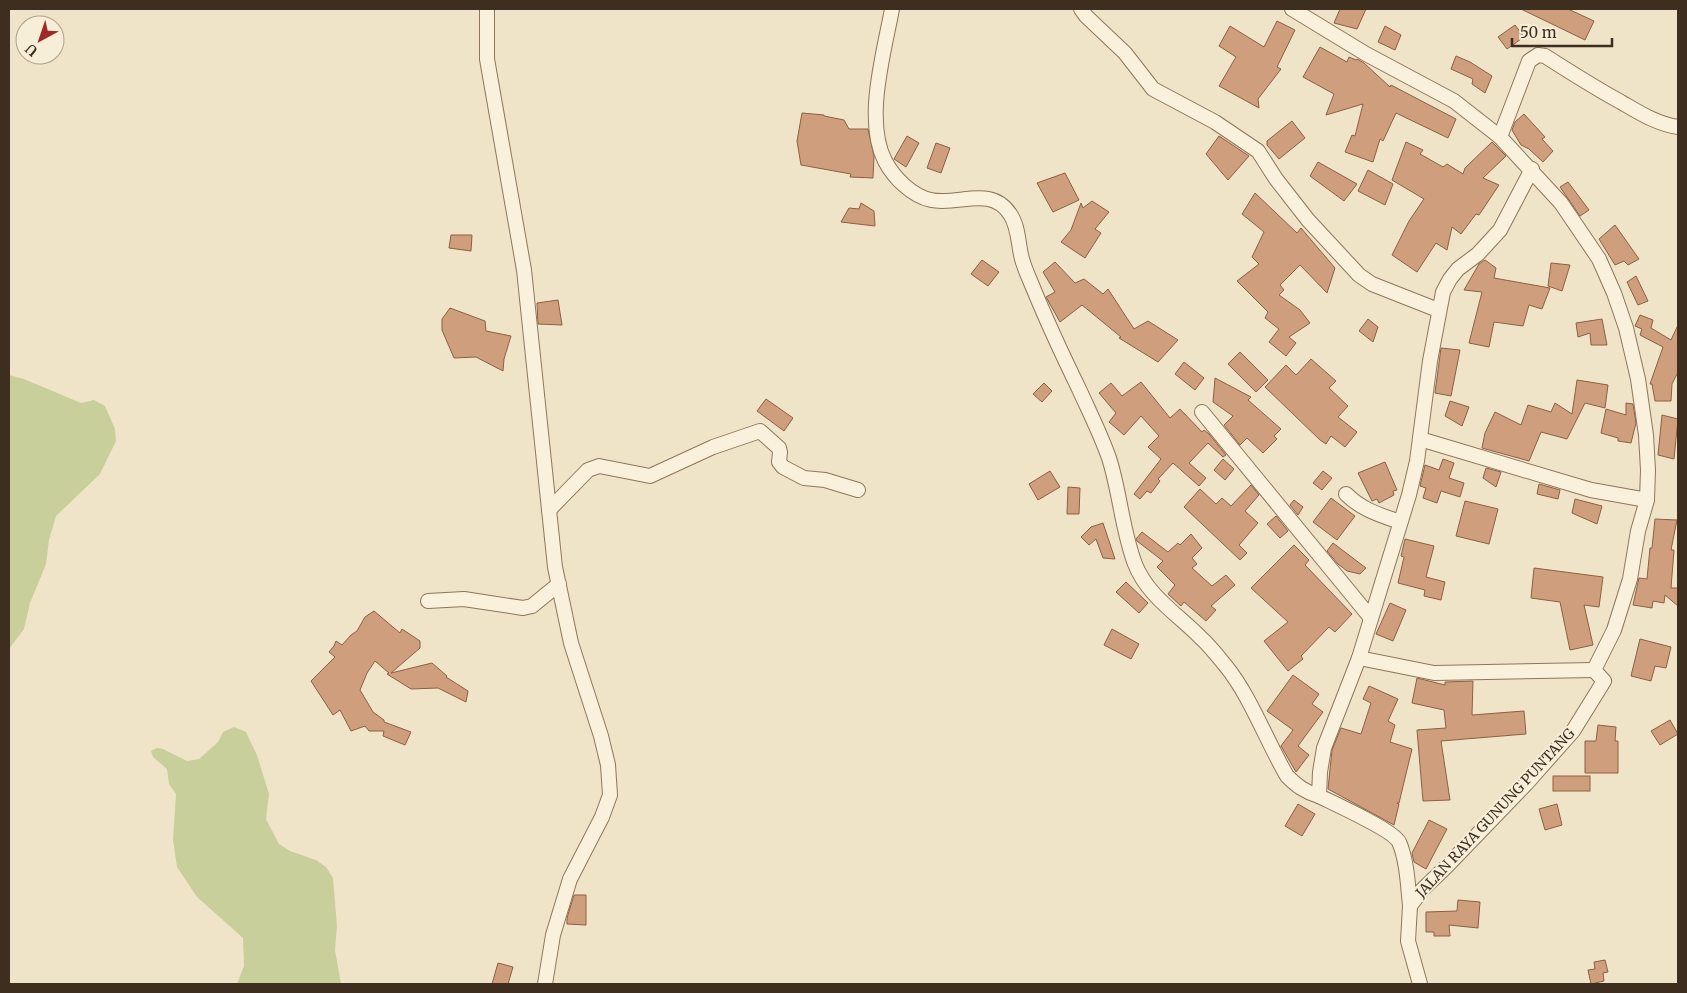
<svg xmlns="http://www.w3.org/2000/svg" width="1687" height="993" font-family="Merriweather,serif">
<rect width="100%" height="100%" fill="#f0e4c8"/>
<g fill="#c9cf9b">
<polygon points="9,375 24,379 81,403 94,400 105,406 115,429 116,441 100,474 56,516 49,540 46,564 30,603 24,629 9,649"/>
<polygon points="234,727 246,732 257,755 269,794 266,819 279,844 290,851 316,860 326,867 333,878 337,926 335,950 341,984 237,984 244,966 243,938 197,897 177,867 173,840 176,794 169,784 167,769 153,757 151,751 157,748 163,749 187,761 199,759 218,742 223,732"/>
</g>
<g fill="#cf9f7d" stroke="#8d5f41">
<polygon points="1340,9 1366,9 1357,29 1334,23"/>
<polygon points="1521,9 1568,9 1594,21 1585,40"/>
<polygon points="1277,21 1295,30 1277,67 1281,69 1258,99 1259,108 1219,86 1236,57 1219,46 1230,26 1264,47"/>
<polygon points="1515,25 1524,37 1507,49 1498,37"/>
<polygon points="1385,26 1401,35 1395,50 1378,42"/>
<polygon points="1320,47 1347,62 1349,57 1356,60 1357,59 1364,63 1390,87 1391,85 1456,119 1448,138 1396,113 1383,141 1380,139 1373,162 1345,152 1352,135 1355,136 1363,104 1326,115 1334,94 1303,77"/>
<polygon points="1456,56 1470,62 1492,76 1485,93 1472,84 1473,79 1451,69"/>
<polygon points="802,113 824,115 824,116 844,120 849,129 868,129 874,156 873,178 850,177 851,174 801,165 797,141"/>
<polygon points="1524,114 1545,137 1542,139 1553,151 1543,162 1529,149 1521,145 1512,130 1515,122"/>
<polygon points="1292,121 1305,138 1279,159 1267,145 1267,141"/>
<polygon points="907,136 919,143 906,167 894,159"/>
<polygon points="1219,136 1249,156 1228,180 1206,154"/>
<polygon points="1406,142 1423,150 1420,154 1443,167 1447,164 1463,174 1465,168 1492,142 1506,156 1483,178 1499,185 1479,215 1476,214 1461,234 1452,227 1447,250 1436,243 1417,272 1392,255 1409,221 1424,199 1392,180"/>
<polygon points="936,143 950,148 941,173 927,168"/>
<polygon points="1318,162 1357,184 1344,201 1310,176"/>
<polygon points="1368,170 1393,184 1385,205 1358,191"/>
<polygon points="1065,173 1079,200 1053,212 1037,183"/>
<polygon points="1568,182 1589,210 1580,216 1560,187"/>
<polygon points="1255,193 1297,233 1301,228 1335,268 1327,293 1300,265 1280,285 1284,290 1279,295 1300,310 1310,323 1289,337 1296,343 1286,356 1269,342 1279,329 1265,318 1268,312 1237,281 1259,264 1252,257 1264,232 1242,214"/>
<polygon points="1092,201 1109,212 1095,229 1101,233 1085,258 1061,242 1071,230 1081,203 1083,208"/>
<polygon points="861,203 874,211 875,226 841,222 849,208 859,209"/>
<polygon points="1615,225 1639,259 1628,265 1624,261 1615,265 1599,239"/>
<polygon points="451,235 472,235 471,251 449,248"/>
<polygon points="982,260 999,272 988,286 971,274"/>
<polygon points="1485,260 1496,268 1494,278 1550,288 1542,309 1529,305 1523,326 1494,322 1489,347 1469,343 1482,292 1464,290 1479,264"/>
<polygon points="1055,262 1075,283 1084,279 1103,294 1108,289 1134,329 1148,321 1178,340 1158,362 1119,338 1121,337 1082,305 1060,322 1046,297 1055,292 1043,272"/>
<polygon points="1551,263 1570,265 1562,291 1548,286"/>
<polygon points="1636,276 1648,301 1638,305 1627,282"/>
<polygon points="558,300 562,325 538,324 537,303"/>
<polygon points="450,308 485,321 486,331 511,336 504,359 503,371 476,357 454,358 442,330 442,319"/>
<polygon points="1640,315 1653,320 1651,328 1671,340 1678,325 1678,372 1672,384 1671,401 1655,401 1652,384 1650,384 1663,347 1640,335 1642,329 1635,326"/>
<polygon points="1368,319 1378,327 1373,342 1359,331"/>
<polygon points="1602,319 1607,345 1591,345 1590,333 1578,337 1576,323"/>
<polygon points="1441,348 1460,350 1451,396 1435,393"/>
<polygon points="1240,352 1268,380 1256,392 1228,364"/>
<polygon points="1311,359 1336,381 1329,388 1348,406 1338,417 1357,432 1345,447 1331,436 1326,444 1320,440 1265,387 1286,365 1296,375"/>
<polygon points="1184,362 1204,378 1195,390 1175,374"/>
<polygon points="1215,378 1251,397 1248,400 1281,429 1274,436 1277,439 1263,453 1247,438 1240,445 1224,425 1233,416 1213,402"/>
<polygon points="1577,380 1608,385 1605,408 1585,403 1567,439 1541,432 1529,461 1482,448 1485,433 1495,412 1521,425 1528,405 1551,412 1555,403 1572,414"/>
<polygon points="1141,382 1170,418 1180,409 1202,432 1204,430 1209,434 1226,455 1223,457 1208,443 1189,463 1206,478 1199,486 1173,463 1158,479 1160,481 1151,493 1147,491 1140,499 1134,494 1161,459 1148,447 1159,436 1141,416 1124,435 1109,422 1116,413 1099,393 1111,383 1122,396"/>
<polygon points="1044,383 1052,391 1042,402 1033,394"/>
<polygon points="766,399 793,418 784,431 757,411"/>
<polygon points="1450,401 1469,407 1462,426 1445,416"/>
<polygon points="1626,403 1633,404 1636,423 1631,443 1618,441 1618,438 1601,433 1606,409 1626,415"/>
<polygon points="1662,415 1678,419 1674,459 1658,455"/>
<polygon points="1223,459 1234,469 1225,480 1214,470"/>
<polygon points="1443,459 1454,463 1449,478 1464,483 1460,497 1441,491 1437,503 1423,498 1426,488 1420,486 1425,465 1439,470"/>
<polygon points="1385,462 1397,490 1393,491 1394,495 1379,503 1377,499 1372,501 1358,473"/>
<polygon points="1486,468 1501,472 1496,487 1483,478"/>
<polygon points="1050,471 1060,487 1038,500 1029,484"/>
<polygon points="1323,471 1332,478 1322,490 1313,483"/>
<polygon points="1539,484 1560,490 1558,499 1537,494"/>
<polygon points="1251,485 1259,495 1245,511 1258,523 1239,545 1247,553 1240,560 1184,507 1200,489 1216,504 1222,498 1231,506"/>
<polygon points="1068,487 1080,488 1079,514 1067,514"/>
<polygon points="1331,498 1355,516 1337,540 1313,522"/>
<polygon points="1575,499 1602,506 1597,524 1572,513"/>
<polygon points="1294,500 1303,507 1298,515 1290,505"/>
<polygon points="1465,501 1498,509 1489,544 1456,536"/>
<polygon points="1276,516 1288,531 1280,538 1267,524"/>
<polygon points="1655,519 1677,520 1671,550 1674,550 1671,588 1678,588 1678,606 1665,595 1664,603 1653,601 1652,608 1633,605 1639,578 1647,579 1650,548 1652,548"/>
<polygon points="1103,523 1115,559 1103,558 1096,539 1089,545 1081,537 1091,527"/>
<polygon points="1142,532 1168,552 1178,543 1180,545 1191,534 1202,548 1192,558 1197,564 1192,568 1212,586 1226,575 1235,585 1211,606 1216,610 1206,621 1184,602 1181,606 1168,594 1175,585 1157,567 1163,561 1137,541 1136,539"/>
<polygon points="1405,539 1434,546 1426,577 1445,582 1441,600 1424,596 1425,590 1398,583 1404,557 1401,556"/>
<polygon points="1333,543 1366,568 1360,574 1347,571 1338,564 1327,551"/>
<polygon points="1294,545 1309,560 1305,565 1352,614 1335,632 1329,627 1301,656 1303,659 1288,671 1264,641 1288,622 1251,588"/>
<polygon points="1534,568 1603,577 1599,607 1584,605 1593,645 1570,650 1560,602 1531,598"/>
<polygon points="1126,582 1148,603 1139,613 1116,592"/>
<polygon points="1390,603 1406,610 1393,641 1376,634"/>
<polygon points="374,611 400,633 402,629 420,641 420,648 391,673 432,663 447,676 446,677 468,691 466,702 438,688 411,689 387,674 389,673 375,661 367,673 360,690 373,712 384,720 384,722 411,732 405,745 383,736 384,731 369,731 365,726 351,731 340,710 333,715 311,681 335,657 329,652 334,646 336,641 342,645 351,635 357,631 365,617"/>
<polygon points="1112,629 1139,644 1131,659 1104,645"/>
<polygon points="1640,639 1671,647 1666,668 1655,666 1651,681 1631,676"/>
<polygon points="1293,675 1319,694 1312,704 1323,712 1298,746 1309,755 1296,772 1281,746 1293,730 1267,711"/>
<polygon points="1417,678 1445,685 1445,682 1473,681 1472,715 1524,711 1526,734 1441,741 1450,800 1423,801 1417,730 1446,728 1444,710 1412,703"/>
<polygon points="1369,686 1398,699 1388,721 1395,725 1390,742 1412,749 1399,803 1397,803 1399,804 1394,825 1328,789 1332,750 1341,728 1361,734 1371,703 1363,699"/>
<polygon points="1670,720 1678,734 1660,745 1651,731"/>
<polygon points="1598,725 1616,727 1615,741 1618,741 1618,773 1585,773 1585,741 1596,741"/>
<rect x="1553" y="776" width="37" height="15"/>
<polygon points="1298,804 1315,814 1302,836 1285,826"/>
<polygon points="1557,804 1562,825 1545,830 1539,809"/>
<polygon points="1429,820 1447,829 1426,869 1414,862 1412,853"/>
<polygon points="574,895 586,895 586,925 567,924 567,918"/>
<polygon points="1458,900 1480,902 1478,928 1449,925 1450,936 1434,936 1434,932 1426,932 1426,912 1457,911"/>
<polygon points="1605,960 1608,972 1603,973 1604,981 1591,984 1588,970 1595,969 1594,962"/>
<polygon points="498,963 513,967 508,984 492,984"/>
</g>
<g fill="none" stroke-linecap="round" stroke-linejoin="round">
<defs>
<g id="minor">
<polyline points="487,9 487,59 524,270 555,567 571,643 601,736 608,765 610,795 602,817 570,879 553,935 545,984"/>
<path d="M 892,9 C 884,53 864,120 885,161 C 894,178 912,196 931,200 C 958,206 991,185 1010,214 C 1019,227 1018,245 1022,259 C 1025,270 1030,280 1034,290 C 1048,324 1063,356 1079,389 C 1089,411 1101,435 1109,458 C 1120,492 1122,530 1135,564 C 1147,595 1177,614 1200,637 C 1209,645 1217,655 1225,665 C 1250,695 1267,742 1287,776 C 1297,786 1305,792 1319,796"/>
<polyline points="1081,9 1086,16 1125,53 1153,89 1215,122 1258,151 1276,179 1308,220 1359,275 1372,284 1438,310"/>
<polyline points="1292,9 1366,54 1454,101 1500,137 1561,203 1599,259 1614,293 1626,328 1638,379 1646,435 1648,470 1647,500 1638,531 1630,579 1614,630 1594,670 1604,681 1573,731 1526,784 1447,866 1422,890 1410,906 1408,941 1420,984"/>
<path d="M 1500,137 L 1529,61 L 1538,55 L 1545,56 C 1570,72 1595,88 1621,102 C 1640,113 1657,124 1678,127"/>
<polyline points="1202,412 1371,618"/>
<polyline points="1420,439 1591,490 1647,500"/>
<path d="M 1346,494 C 1362,510 1380,515 1400,522"/>
<polyline points="549,510 588,470 599,466 650,476 713,447 760,431 779,448 780,452 779,462 783,467 804,478 825,480 858,490"/>
<polyline points="428,601 464,599 523,608 532,606 559,584"/>
<polyline points="1359,658 1434,673 1594,670"/>
<path d="M 1410,906 C 1408,886 1407,860 1399,842 C 1393,830 1333,803 1319,796 L 1320,772 L 1324,748 L 1359,658 L 1409,495 L 1417,461 L 1430,361 L 1443,292 L 1450,279 L 1458,269 L 1478,254 L 1500,230 L 1532,169"/>
</g>
</defs>
<use href="#minor" stroke="#8d765c" stroke-width="16"/>
<use href="#minor" stroke="#faf1dc" stroke-width="14"/>
</g>
<g text-anchor="middle" stroke-width="4" stroke-linejoin="round" paint-order="stroke">
<g font-size="14" fill="#3d2e20" stroke="#f7eed8">
<text transform="translate(1495 813) rotate(-47)" y="5">JALAN RAYA GUNUNG PUNTANG</text>
</g>
</g>
<rect width="1687" height="993" fill="none" stroke="#3d2e20" stroke-width="20"/>
<g transform="translate(40 40) rotate(220)"><circle r="24" fill="#f7eed8" stroke="#ada18e"/>
<path d="M0-4L9 19L0 12L-9 19Z" fill="#9e2a2b"/>
<text y="-8" font-size="14" font-weight="bold" text-anchor="middle" fill="#3d2e20">U</text>
</g>
<path d="M1512 38v8h100v-8" fill="none" stroke="#3d2e20" stroke-width="2.5"/>
<text x="1520" y="38" font-size="15" fill="#3d2e20" stroke="#f7eed8" stroke-width="4" paint-order="stroke">50 m</text>
</svg>
